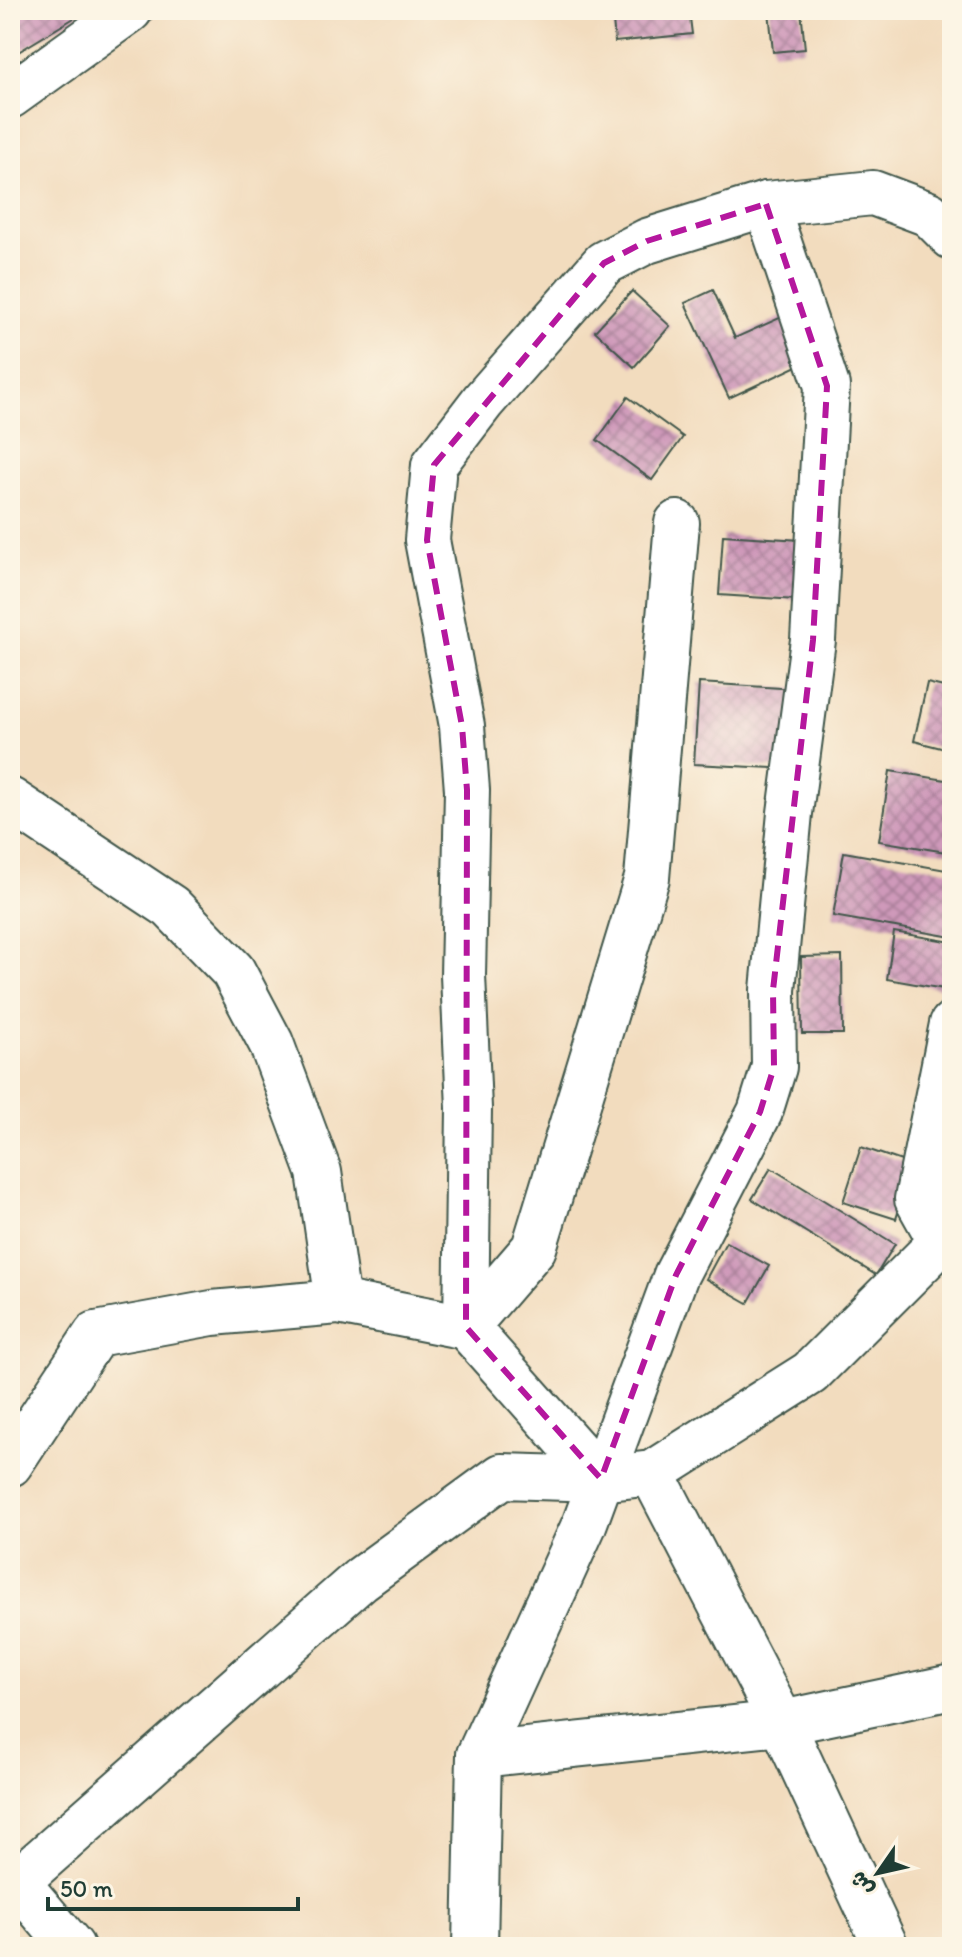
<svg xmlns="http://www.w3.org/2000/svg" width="962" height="1957" font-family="Itim,'Playpen Sans Arabic',sans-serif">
<defs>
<pattern id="building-cross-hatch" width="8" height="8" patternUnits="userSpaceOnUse" patternTransform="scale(2)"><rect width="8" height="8" fill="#cf99ba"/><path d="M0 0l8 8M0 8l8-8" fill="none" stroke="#a77e98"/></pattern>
</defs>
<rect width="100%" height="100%" fill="#fcf5e5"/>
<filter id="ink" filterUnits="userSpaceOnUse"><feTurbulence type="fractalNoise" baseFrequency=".0125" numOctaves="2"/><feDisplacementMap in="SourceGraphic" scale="16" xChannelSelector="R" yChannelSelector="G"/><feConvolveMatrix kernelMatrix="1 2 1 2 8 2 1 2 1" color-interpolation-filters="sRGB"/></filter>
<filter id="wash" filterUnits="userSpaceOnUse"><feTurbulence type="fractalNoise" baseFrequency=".006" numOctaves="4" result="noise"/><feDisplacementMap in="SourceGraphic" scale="32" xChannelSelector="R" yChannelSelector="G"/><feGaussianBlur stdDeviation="1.8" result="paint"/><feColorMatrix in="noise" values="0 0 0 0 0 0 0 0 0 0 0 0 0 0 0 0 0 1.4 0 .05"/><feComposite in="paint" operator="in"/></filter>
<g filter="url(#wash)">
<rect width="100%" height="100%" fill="#f2dcbe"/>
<g id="blocks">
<g fill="url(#building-cross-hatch)">
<polygon points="10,10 76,10 79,15 10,57"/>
<polygon points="612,10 689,10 692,34 615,42"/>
<polygon points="769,10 801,10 805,49 773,52"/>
<polygon points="713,290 735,338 784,316 806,362 729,398 685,303"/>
<polygon points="632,291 670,326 634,367 595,331"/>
<polygon points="628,397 683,437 652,480 597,440"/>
<polygon points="723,535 801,540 797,600 719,595"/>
<polygon points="699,683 797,689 793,769 694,764"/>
<polygon points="927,683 952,689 952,720 945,749 914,741"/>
<polygon points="890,771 952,781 952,853 879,841"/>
<polygon points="844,852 952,871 952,937 833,916"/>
<polygon points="894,932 952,942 944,989 887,979"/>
<polygon points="842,956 843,1034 802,1034 801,957"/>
<polygon points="861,1147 913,1165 896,1219 843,1202"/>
<polygon points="771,1168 895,1244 876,1275 752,1199"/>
<polygon points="726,1242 769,1266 748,1303 706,1279"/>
</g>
</g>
</g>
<g filter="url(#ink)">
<use href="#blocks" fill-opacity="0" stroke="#3f5549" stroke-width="2"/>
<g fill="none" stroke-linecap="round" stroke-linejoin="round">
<defs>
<g id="minor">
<polyline points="10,96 130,10"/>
<polyline points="10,800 171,907 233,971 271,1043 319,1172 338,1302"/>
<polyline points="941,1242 917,1199 952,1024"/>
<polyline points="466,1327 469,1108 463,975 467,790 462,726 427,540 434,465 483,401 604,263 647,241 766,204 873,193 929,214 952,237"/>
<polyline points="466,1327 534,1248 647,878 677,523"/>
<polyline points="10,1464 96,1334 212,1313 338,1302 466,1327 601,1479"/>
<polyline points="652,1473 782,1723 886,1947"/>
<polyline points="479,1755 782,1723 952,1687"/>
<polyline points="17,1882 72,1947"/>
<polyline points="10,1888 361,1579 502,1476 601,1479 652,1473 810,1373 941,1242 952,1234"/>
<polyline points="475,1947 479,1755 584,1525 676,1275 760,1112 774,1067 773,990 790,813 813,640 827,386 766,204"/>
</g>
</defs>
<use href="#minor" stroke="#3f5549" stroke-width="48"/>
<use href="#minor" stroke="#fff" stroke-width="44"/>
</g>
</g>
<path fill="none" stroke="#b5179e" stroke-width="6" stroke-dasharray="16 10" stroke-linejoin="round" d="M 766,204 L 827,386 L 813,640 L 773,990 L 774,1067 L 760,1112 L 676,1275 L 601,1479 L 466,1327 L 467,790 L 462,726 L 427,540 L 434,465 L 604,263 L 647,241 Z"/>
<rect width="962" height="1957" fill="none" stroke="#fcf5e5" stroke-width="40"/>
<g transform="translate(878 1873) rotate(236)" stroke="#fcf5e5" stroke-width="6" paint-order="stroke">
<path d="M0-6L14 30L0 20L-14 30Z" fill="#1f3d34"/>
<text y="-12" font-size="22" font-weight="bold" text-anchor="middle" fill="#1f3d34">ش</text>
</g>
<path d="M48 1897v12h250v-12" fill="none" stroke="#1f3d34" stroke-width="4"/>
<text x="60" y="1897" font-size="24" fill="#1f3d34" stroke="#fcf5e5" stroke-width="6" paint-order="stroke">50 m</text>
</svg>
